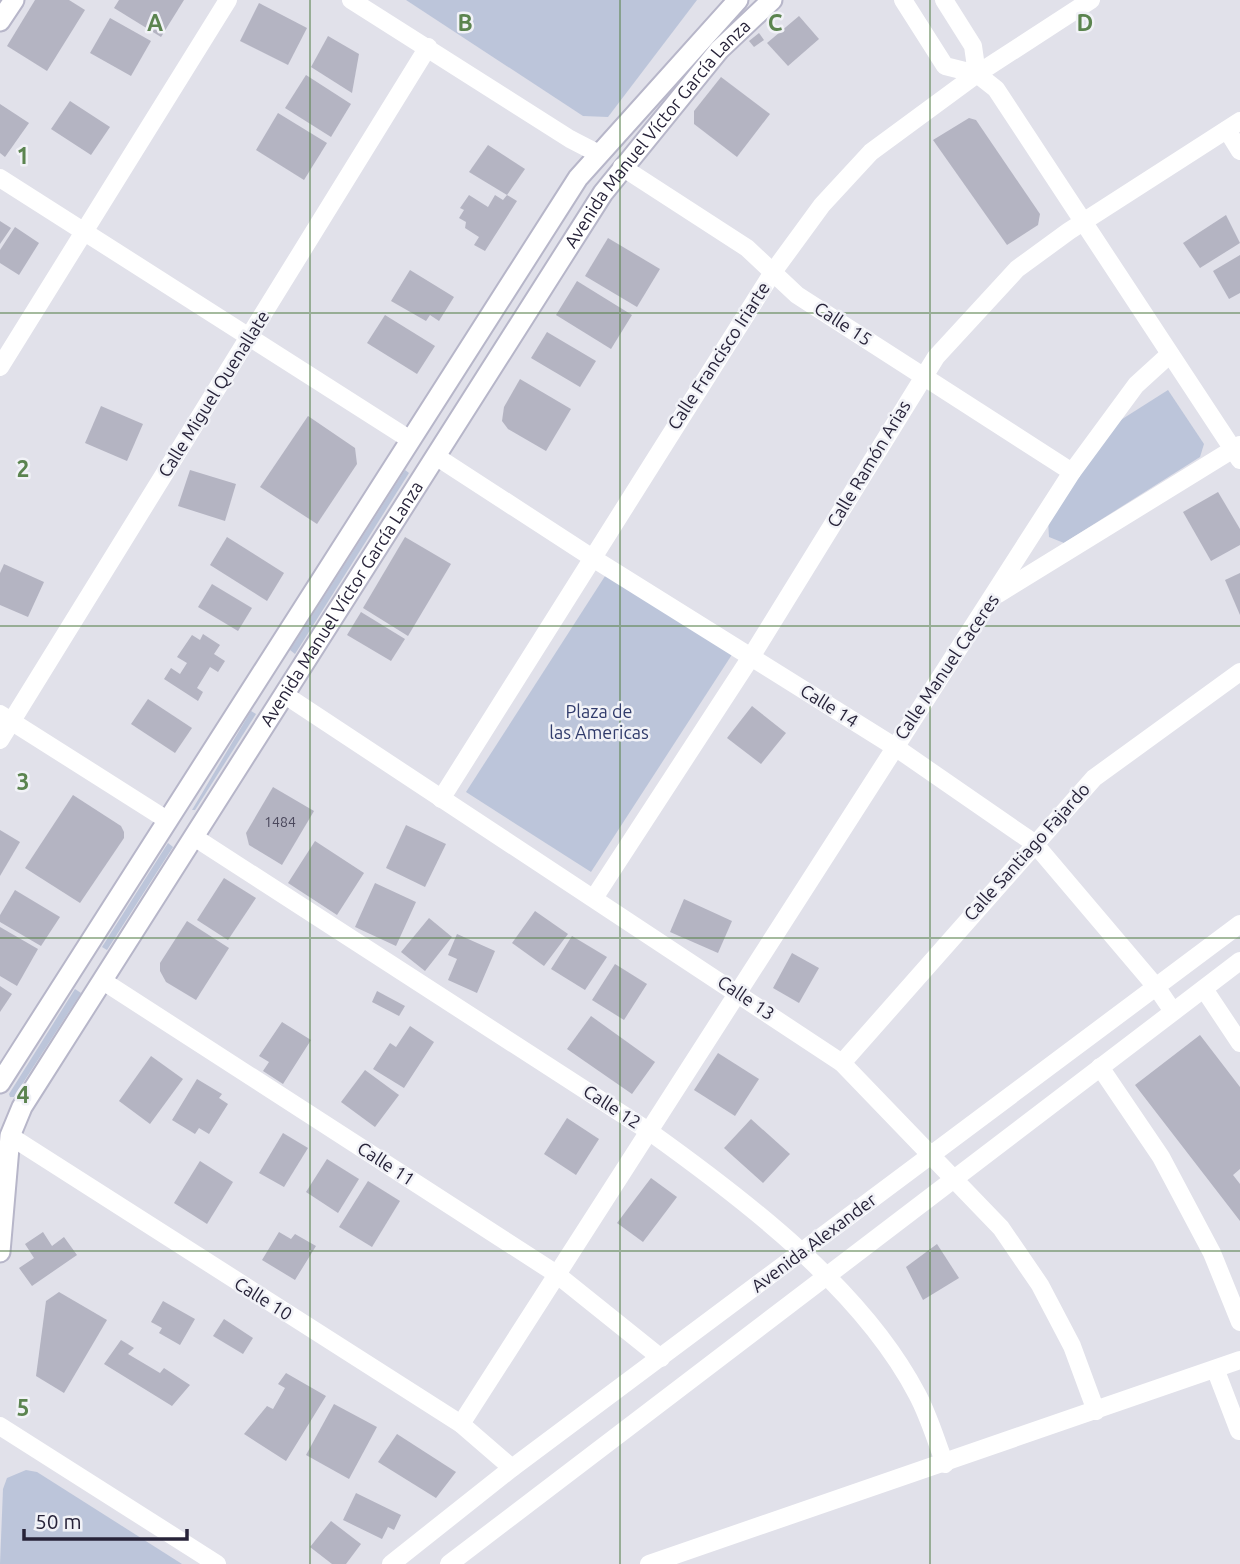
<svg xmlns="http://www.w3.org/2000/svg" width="1240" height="1564" font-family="Ubuntu,sans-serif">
<rect width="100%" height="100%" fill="#e1e1ea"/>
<g fill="#bcc5da">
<polygon points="406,0 697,0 608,117 583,116"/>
<polygon points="1168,390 1204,444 1200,457 1064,543 1049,537 1048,520 1116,423"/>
<polygon points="405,470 409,473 295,654 290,650"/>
<polygon points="607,573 733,653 591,872 466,792"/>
<polygon points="251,711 256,714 195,810 192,810"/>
<polygon points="168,843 173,847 107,950 102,947"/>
<polygon points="75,989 81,993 14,1097 10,1097 9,1094"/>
<polygon points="26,1470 37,1472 182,1564 0,1564 3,1489 7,1478"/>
</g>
<g fill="#b4b4c2">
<polygon points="35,0 69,0 85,10 47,71 7,46"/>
<polygon points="119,0 184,0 161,37 114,8"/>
<polygon points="259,3 307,28 288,65 240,41"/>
<polygon points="799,16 819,39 788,66 767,43"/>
<polygon points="110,18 151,41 131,76 90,53"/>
<polygon points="759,33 764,40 754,47 749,41"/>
<polygon points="328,36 359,54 352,93 311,67"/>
<polygon points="306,75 351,104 331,137 285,108"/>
<polygon points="721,77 770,114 737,157 694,124 694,111"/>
<polygon points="70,101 110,127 91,155 51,129"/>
<polygon points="0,104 29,123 5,157 0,153"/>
<polygon points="278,113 327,143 304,180 256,150"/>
<polygon points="969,118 976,120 1040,214 1038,225 1007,245 933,140"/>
<polygon points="488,145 525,169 507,195 469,172"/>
<polygon points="469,195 488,207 495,195 503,200 507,195 517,201 485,251 474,245 479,237 465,228 466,222 459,218 464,210 460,208"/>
<polygon points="1226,215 1240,243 1200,268 1183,243"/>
<polygon points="0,221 11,228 0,244"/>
<polygon points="15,227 39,243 19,275 0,263 0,250"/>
<polygon points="608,238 660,269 637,307 585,276"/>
<polygon points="1240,255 1240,293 1229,299 1213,271"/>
<polygon points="410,270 454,297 439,321 430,315 426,321 391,301"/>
<polygon points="577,281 632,315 611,349 556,315"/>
<polygon points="385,315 435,346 417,374 367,343"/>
<polygon points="547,332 596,361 580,387 531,358"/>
<polygon points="520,379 571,409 546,451 508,429 502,421 504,407"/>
<polygon points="101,406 143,424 127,461 85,443"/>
<polygon points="308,416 355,448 357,464 317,524 260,487"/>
<polygon points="190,470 236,484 225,521 178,506"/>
<polygon points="1218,492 1240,529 1240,545 1211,561 1183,512"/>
<polygon points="227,537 284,573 267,601 210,565"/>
<polygon points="405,537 451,564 408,636 363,608"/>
<polygon points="4,564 44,582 28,617 0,605 0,573"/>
<polygon points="1240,573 1240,615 1225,580"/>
<polygon points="212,584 252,608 238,631 198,607"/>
<polygon points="361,612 405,639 391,661 347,635"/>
<polygon points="203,634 220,645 214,654 225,661 218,672 210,667 197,688 203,692 198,701 164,679 171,668 180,674 187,663 177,657 192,635 200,640"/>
<polygon points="148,699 192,728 175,753 131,724"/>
<polygon points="752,706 786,733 761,764 727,738"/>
<polygon points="273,787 314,811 282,865 249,845 246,833"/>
<polygon points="73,795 121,826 124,832 124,838 80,903 25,868"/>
<polygon points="406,825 446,844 425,887 386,868"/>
<polygon points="0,830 20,842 0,876"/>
<polygon points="315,841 364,873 337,915 288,883"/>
<polygon points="224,878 256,898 228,940 197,920"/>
<polygon points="375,883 416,902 396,946 355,927"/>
<polygon points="15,890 60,917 41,946 0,922 0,915"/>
<polygon points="684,899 732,921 718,953 670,932"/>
<polygon points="535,911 568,934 544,966 512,943"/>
<polygon points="429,918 452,937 425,971 401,952"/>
<polygon points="187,921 229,948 196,1000 166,982 160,971 160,963"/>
<polygon points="0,927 38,949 17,986 0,976"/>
<polygon points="457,934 495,951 477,993 448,980 457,959 448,955"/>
<polygon points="572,936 607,957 585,990 551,969"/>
<polygon points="792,953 819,968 799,1003 773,988"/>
<polygon points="615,964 647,984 624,1020 592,1000"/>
<polygon points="0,986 12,994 0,1012"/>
<polygon points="377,991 405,1006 399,1016 372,1002"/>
<polygon points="591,1016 655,1062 632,1094 567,1049"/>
<polygon points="282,1022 311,1040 283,1084 263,1071 269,1062 259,1056"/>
<polygon points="410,1026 434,1042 404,1088 373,1069 390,1043 396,1047"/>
<polygon points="1200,1035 1240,1087 1240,1169 1233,1175 1240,1184 1240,1221 1135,1085"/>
<polygon points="718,1053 759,1079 735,1116 694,1090"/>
<polygon points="151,1056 183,1079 150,1124 119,1101"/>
<polygon points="365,1070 399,1095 375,1127 341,1102"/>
<polygon points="197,1079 222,1094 219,1098 228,1104 209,1134 199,1128 195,1134 172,1120"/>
<polygon points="567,1118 599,1139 576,1175 544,1154"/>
<polygon points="751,1119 790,1154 763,1183 724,1148"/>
<polygon points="283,1133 308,1148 284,1187 259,1173"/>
<polygon points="327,1159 359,1179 338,1213 306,1192"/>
<polygon points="200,1161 233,1182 207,1224 174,1203"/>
<polygon points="651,1178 677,1197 643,1242 617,1223"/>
<polygon points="368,1181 400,1201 372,1247 339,1227"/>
<polygon points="43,1232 52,1246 64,1237 77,1255 32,1286 19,1268 34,1258 25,1244"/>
<polygon points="279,1232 291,1239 295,1234 316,1246 295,1280 262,1260"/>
<polygon points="937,1244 959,1278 923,1300 906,1267"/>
<polygon points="59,1292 107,1320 64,1393 36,1376 46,1301"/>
<polygon points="163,1301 195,1319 180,1345 159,1333 162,1328 151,1322"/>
<polygon points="224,1319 253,1338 243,1354 213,1336"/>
<polygon points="121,1340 134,1348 128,1354 160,1373 164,1368 190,1385 172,1406 104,1364"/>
<polygon points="286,1373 326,1396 286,1461 244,1434 267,1406 273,1409 285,1388 278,1384"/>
<polygon points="334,1404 377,1427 349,1479 306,1455"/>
<polygon points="397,1434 456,1472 436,1498 378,1462"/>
<polygon points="356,1493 401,1515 394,1530 388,1527 382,1539 343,1520"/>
<polygon points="331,1521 361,1544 346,1564 332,1564 310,1547"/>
</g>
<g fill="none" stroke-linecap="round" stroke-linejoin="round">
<defs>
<g id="secondary">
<polyline points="0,21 14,0"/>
<polyline points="0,1083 578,178 738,0"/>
<path id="s1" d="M 0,1252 L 10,1136 L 22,1107 L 603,193 L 719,50 L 772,0"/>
</g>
</defs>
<use href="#secondary" stroke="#b7b6c9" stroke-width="23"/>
<g stroke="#fff" stroke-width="18">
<polyline points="351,0 570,139 599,154"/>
<polyline points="903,0 945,66 977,74 996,89 1240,460"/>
<polyline points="944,0 973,46 977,74"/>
<polyline points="1227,130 1240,151"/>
<polyline points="622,167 747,248 797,295 1072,472"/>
<polyline points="0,178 409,439"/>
<polyline points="0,367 228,0"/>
<polyline points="437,457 591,557 895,747 1034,843 1157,988 1172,1010"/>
<polyline points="998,594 1240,445"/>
<polyline points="285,695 842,1063 1001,1228 1040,1285 1072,1346 1096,1411"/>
<polyline points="0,714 167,820"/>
<polyline points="0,740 428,47"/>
<polyline points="441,799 773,272 822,205 871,152 977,74 1091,0"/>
<path d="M 194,837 L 650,1132 C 745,1200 862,1289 917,1394 C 929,1416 936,1441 945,1464"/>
<polyline points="594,898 751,657 936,357 1017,269 1069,231 1240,121"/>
<polyline points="103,981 555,1273 661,1358"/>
<polyline points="1204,989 1240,1043"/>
<polyline points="842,1063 1094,778 1240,672"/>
<polyline points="1100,1067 1161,1157 1212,1253 1240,1322"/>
<polyline points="10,1136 461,1424 512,1468"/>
<polyline points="1216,1371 1239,1431"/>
<polyline points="461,1424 1072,472 1136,385 1170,354"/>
<polyline points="0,1426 217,1564"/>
<polyline points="391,1564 512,1468 1240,924"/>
<polyline points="449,1564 1240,961"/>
<polyline points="649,1564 1240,1360"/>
</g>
<use href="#secondary" stroke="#fff" stroke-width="19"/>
</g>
<path fill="none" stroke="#5b844f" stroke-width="2" stroke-opacity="0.55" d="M 310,0 L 310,1564M 620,0 L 620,1564M 930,0 L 930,1564M 0,313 L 1240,313M 0,626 L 1240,626M 0,938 L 1240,938M 0,1251 L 1240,1251"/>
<g text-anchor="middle" stroke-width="5" stroke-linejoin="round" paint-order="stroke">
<g font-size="14" fill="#4a475b">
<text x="280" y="827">1484</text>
</g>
<g font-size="18" fill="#272339" stroke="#f1f2f7">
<text dy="6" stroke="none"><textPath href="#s1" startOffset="1311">Avenida Manuel Víctor García Lanza</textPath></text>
<text transform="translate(843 324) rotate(33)" y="6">Calle 15</text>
<text transform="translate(719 356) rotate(-57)" y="6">Calle Francisco Iriarte</text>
<text transform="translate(214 394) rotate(-58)" y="6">Calle Miguel Quenallate</text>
<text transform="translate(869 464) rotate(-59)" y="6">Calle Ramón Arias</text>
<text dy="6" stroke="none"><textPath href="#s1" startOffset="744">Avenida Manuel Víctor García Lanza</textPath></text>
<text transform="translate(947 667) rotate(-56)" y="6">Calle Manuel Caceres</text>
<text transform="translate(829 706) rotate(32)" y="6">Calle 14</text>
<text transform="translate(1027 852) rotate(-48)" y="6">Calle Santiago Fajardo</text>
<text transform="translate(746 998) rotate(34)" y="6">Calle 13</text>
<text transform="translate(612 1107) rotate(33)" y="6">Calle 12</text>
<text transform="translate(386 1164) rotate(33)" y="6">Calle 11</text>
<text transform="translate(814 1243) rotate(-37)" y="6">Avenida Alexander</text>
<text transform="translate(263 1299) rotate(32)" y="6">Calle 10</text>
</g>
<g font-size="18" fill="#313c6c" stroke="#f1f2f7">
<text x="599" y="718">Plaza de<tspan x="599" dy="21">las Americas</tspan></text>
</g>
</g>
<g font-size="23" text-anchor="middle" font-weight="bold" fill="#5b844f" stroke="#f1f2f7" stroke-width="5" stroke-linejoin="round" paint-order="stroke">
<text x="155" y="31">A</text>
<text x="465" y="31">B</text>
<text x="775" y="31">C</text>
<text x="1085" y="31">D</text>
<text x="23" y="164">1</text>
<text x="23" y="477">2</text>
<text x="23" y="790">3</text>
<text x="23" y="1103">4</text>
<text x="23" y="1416">5</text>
</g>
<path d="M24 1529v10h163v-10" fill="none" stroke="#272339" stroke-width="3.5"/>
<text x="35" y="1529" font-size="21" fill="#272339" stroke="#f1f2f7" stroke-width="5" paint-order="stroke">50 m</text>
</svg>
